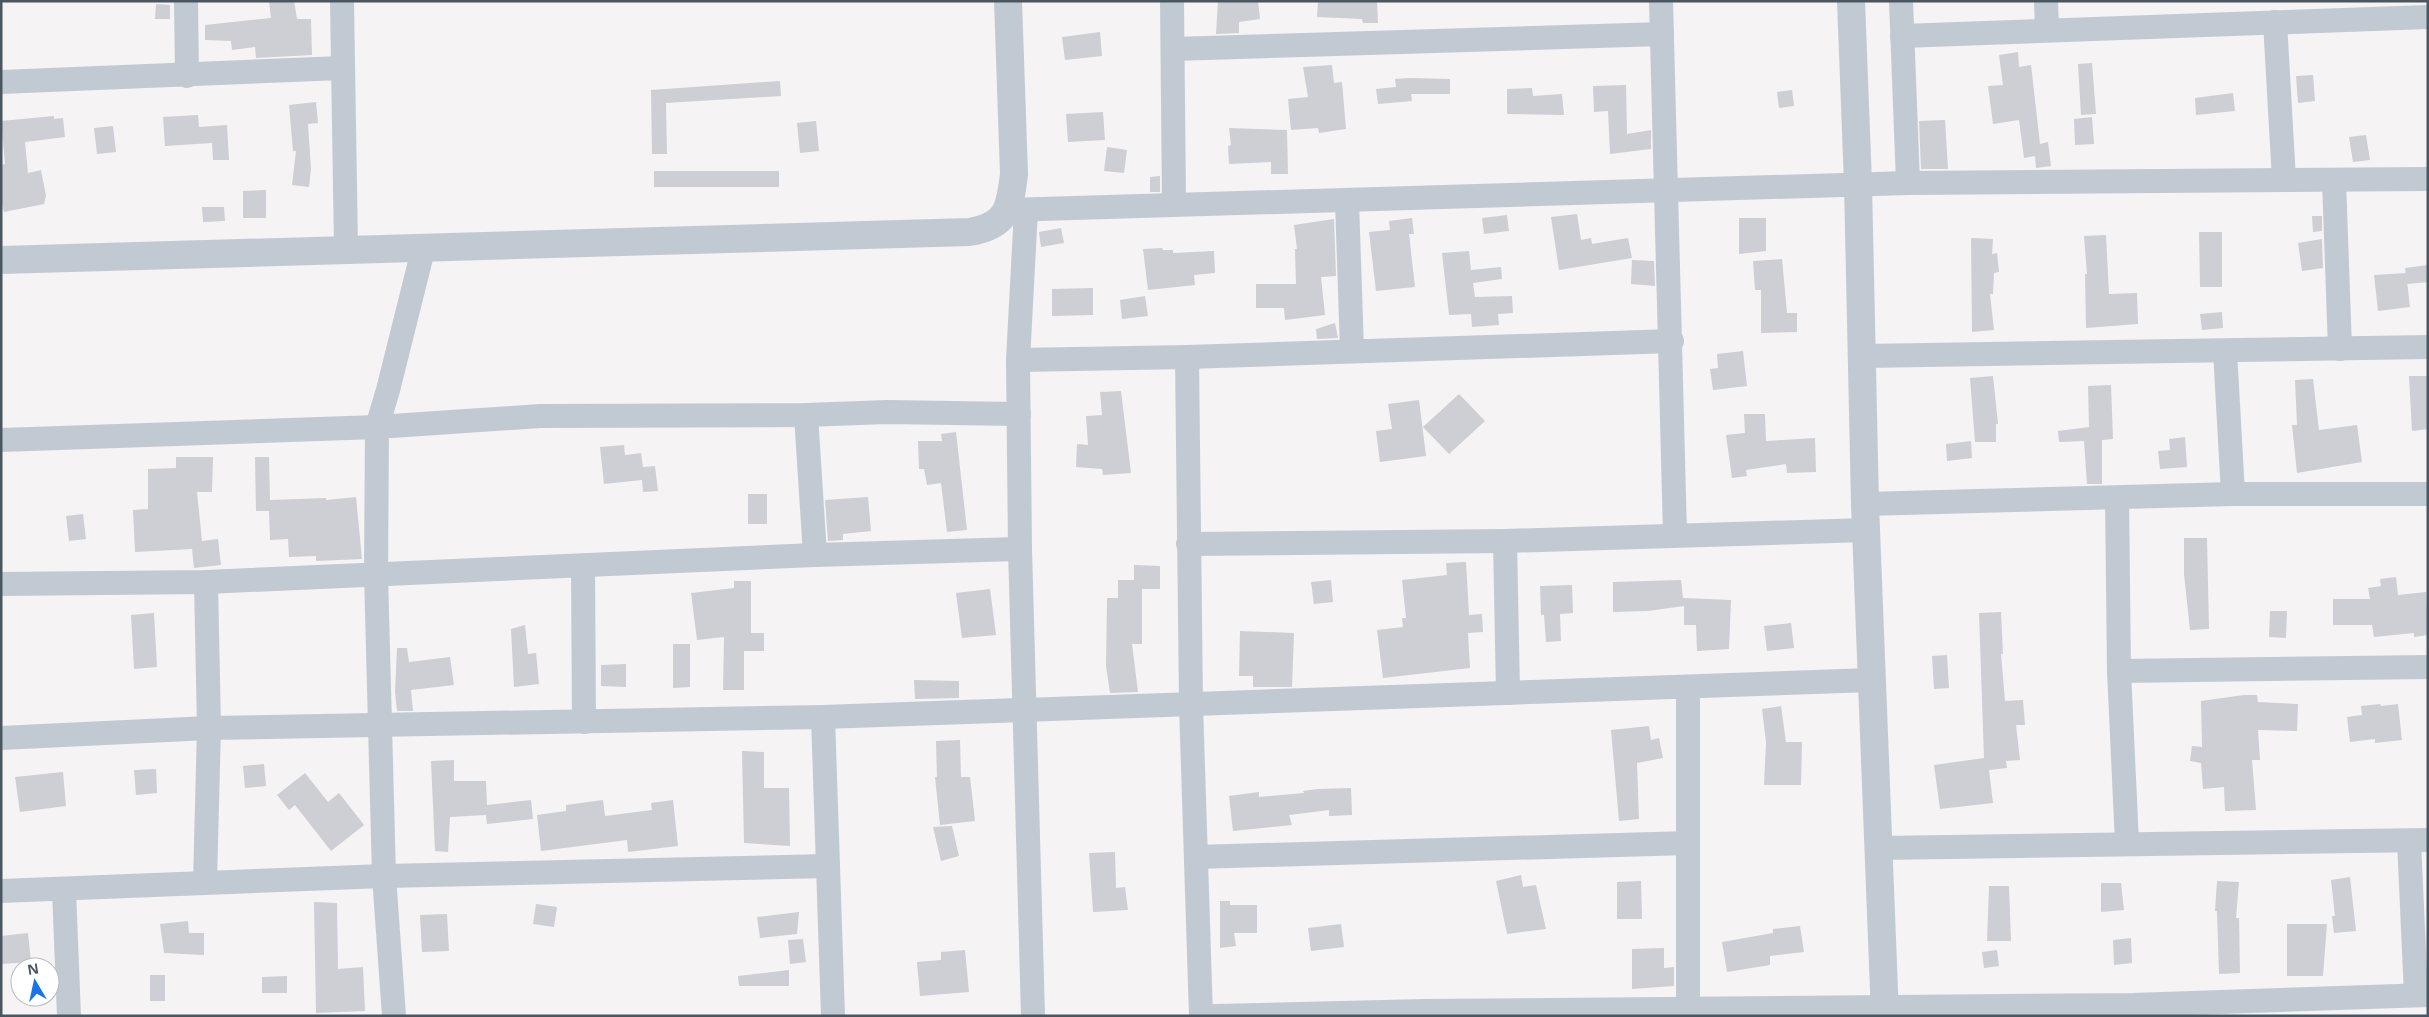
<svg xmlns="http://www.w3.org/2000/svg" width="2429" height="1017" font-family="'Noto Sans',sans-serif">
<rect width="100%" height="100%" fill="#f5f3f3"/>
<g fill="#cdcfd5">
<polygon points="269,1 294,1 297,19 311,19 312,55 256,58 255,47 232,50 231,41 205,40 205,25 271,18"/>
<polygon points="1218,1 1258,1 1260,19 1239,22 1239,33 1216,34"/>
<polygon points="1318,1 1377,1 1378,23 1363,23 1362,19 1317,17"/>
<polygon points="156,4 170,5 170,19 155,19"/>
<polygon points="1100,32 1102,56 1065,60 1062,37"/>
<polygon points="2018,52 2019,67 2031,65 2040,144 2048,142 2051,166 2036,168 2035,156 2024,158 2019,120 1993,124 1988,86 2003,85 1999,55"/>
<polygon points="2092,63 2096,114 2081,115 2078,64"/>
<polygon points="1332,65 1334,83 1342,82 1346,129 1319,133 1318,128 1291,130 1288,99 1308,97 1303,67"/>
<polygon points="2313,75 2315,101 2298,103 2296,76"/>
<polygon points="1410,78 1450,79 1450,94 1411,94 1412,101 1378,104 1376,89 1396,87 1395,79"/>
<polygon points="780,81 781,96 666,103 667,154 652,154 651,90"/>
<polygon points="1626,85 1627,134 1651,130 1651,149 1610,154 1608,111 1594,112 1593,86"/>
<polygon points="1532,88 1533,96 1562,94 1564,115 1507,114 1507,89"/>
<polygon points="1792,90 1794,106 1779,108 1777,92"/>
<polygon points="2233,93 2235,111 2196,115 2195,98"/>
<polygon points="316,102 318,123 308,124 311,168 309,187 292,185 296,151 293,151 289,105"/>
<polygon points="1103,112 1105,140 1068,142 1066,114"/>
<polygon points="198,115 199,127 227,125 229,160 213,160 212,143 165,146 163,117"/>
<polygon points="54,116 54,119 63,118 65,137 25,142 28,173 41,170 46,196 44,204 4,212 1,199 1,165 5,164 1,121"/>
<polygon points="2092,117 2094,144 2075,145 2074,119"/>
<polygon points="1945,120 1948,169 1921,169 1919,121"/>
<polygon points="816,121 819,151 800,153 797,123"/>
<polygon points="113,126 116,152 97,154 94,128"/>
<polygon points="1229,128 1287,130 1288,174 1271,174 1271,162 1229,164 1228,146 1231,145"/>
<polygon points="2366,135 2370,160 2353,162 2349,137"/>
<polygon points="1107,147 1127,150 1124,173 1104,171"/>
<rect x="654" y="171" width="125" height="16"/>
<polygon points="1160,176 1160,192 1150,192 1150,177"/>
<polygon points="266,190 266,218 243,218 243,191"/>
<polygon points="202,207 224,207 225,221 203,222"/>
<polygon points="1577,214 1581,240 1591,238 1592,244 1628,238 1632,258 1559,270 1551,217"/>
<polygon points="1507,215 1509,231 1484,234 1482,218"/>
<polygon points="2312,216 2322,216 2322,231 2313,232"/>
<polygon points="1412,218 1414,234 1409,234 1415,287 1376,291 1369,232 1390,230 1389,221"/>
<polygon points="1739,218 1766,218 1766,251 1739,254"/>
<polygon points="1334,219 1336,276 1321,277 1325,315 1285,320 1284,308 1256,308 1256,284 1296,284 1295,249 1297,249 1294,225"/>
<polygon points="1061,228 1064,243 1041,247 1039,232"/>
<polygon points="2199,232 2222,232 2222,287 2200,287"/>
<polygon points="2106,235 2109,294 2137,293 2138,324 2086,328 2085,274 2087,274 2084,236"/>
<polygon points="1971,238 1993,239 1992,254 1997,253 1999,272 1994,273 1993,294 1990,294 1994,330 1972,332"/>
<polygon points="2322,239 2323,268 2302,271 2298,243"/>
<polygon points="1162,248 1163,250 1173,250 1173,253 1214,251 1215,273 1194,275 1195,285 1148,290 1143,249"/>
<polygon points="1469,251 1471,270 1501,267 1502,279 1473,283 1475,297 1512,296 1513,313 1498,314 1499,325 1472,327 1471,314 1449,315 1442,253"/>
<polygon points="1782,259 1787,313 1797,313 1797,332 1761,333 1761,290 1755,290 1753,261"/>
<polygon points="1632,260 1654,261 1655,286 1631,284"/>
<polygon points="2428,265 2428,282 2407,284 2405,268"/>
<polygon points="2406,273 2410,307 2378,311 2374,275"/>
<polygon points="1093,288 1093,315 1052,316 1052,289"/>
<polygon points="1145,296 1148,316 1122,319 1120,300"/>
<polygon points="2222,312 2223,328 2202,330 2200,314"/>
<polygon points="1335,323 1338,338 1317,339 1316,329"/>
<polygon points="1743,351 1747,386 1713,390 1710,369 1718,368 1717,354"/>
<polygon points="1993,376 1998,424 1996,424 1996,442 1975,442 1970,378"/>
<polygon points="2409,376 2428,376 2428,429 2412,431"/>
<polygon points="2313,379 2319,430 2357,425 2362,462 2297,473 2292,425 2297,425 2295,380"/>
<polygon points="2111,385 2113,439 2102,440 2102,484 2087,484 2084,441 2059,442 2058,431 2089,427 2088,386"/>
<polygon points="1121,391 1131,473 1103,475 1102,469 1076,467 1077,444 1088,445 1086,416 1102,415 1100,392"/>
<polygon points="1459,394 1485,421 1449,454 1423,427"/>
<polygon points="1419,400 1426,456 1380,462 1376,431 1392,429 1388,404"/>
<polygon points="1744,414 1765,414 1766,441 1815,438 1816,472 1787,473 1786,464 1746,470 1747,476 1732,478 1726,435 1745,433"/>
<polygon points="956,432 967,530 947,532 941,483 927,485 924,469 919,469 918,441 942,441 941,434"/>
<polygon points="2185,437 2187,467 2160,469 2158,451 2170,450 2169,439"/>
<polygon points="1971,441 1972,458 1947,461 1946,444"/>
<polygon points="624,445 625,455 641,453 643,467 655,466 658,491 643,492 642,480 604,484 600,447"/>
<polygon points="176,457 213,457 212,492 197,492 202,541 218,539 221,565 194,568 192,549 135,552 133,510 148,509 148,469 176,468"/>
<polygon points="255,457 269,457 270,500 326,498 326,500 356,497 362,559 316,561 316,556 289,557 288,539 270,540 269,511 256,511"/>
<rect x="748" y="494" width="19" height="30"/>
<polygon points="868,497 871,531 843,534 843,540 828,541 825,500"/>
<polygon points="83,514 86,539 69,541 66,516"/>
<polygon points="2184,538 2207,538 2209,629 2190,630 2184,574"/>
<polygon points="1466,562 1469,615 1482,614 1483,632 1468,633 1470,668 1383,678 1377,630 1403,627 1402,618 1406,618 1402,580 1447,575 1446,563"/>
<polygon points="1134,565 1160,566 1160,589 1142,589 1142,644 1132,644 1138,692 1110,693 1106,666 1107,598 1118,598 1118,580 1134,580"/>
<polygon points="2396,577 2398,595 2426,592 2428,635 2414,637 2414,633 2374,637 2372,625 2333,625 2333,599 2370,599 2368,588 2381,586 2380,579"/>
<polygon points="1331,580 1333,602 1314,604 1311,582"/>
<polygon points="1681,580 1683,598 1731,600 1729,649 1697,651 1696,625 1684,625 1684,606 1648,611 1613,612 1613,582"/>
<polygon points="734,581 751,581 751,633 764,633 764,651 744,651 744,690 723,690 724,637 697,640 691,593 734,588"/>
<polygon points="1572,585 1573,613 1560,614 1561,641 1546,642 1544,615 1541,615 1540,586"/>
<polygon points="990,589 996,635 962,638 956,593"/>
<polygon points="2270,611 2287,611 2286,638 2269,637"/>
<polygon points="2001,612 2003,654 2001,654 2005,701 2023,700 2025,725 2016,725 2020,760 2006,761 2007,768 1989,770 1993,803 1940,809 1934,765 1984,758 1979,613"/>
<polygon points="154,613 157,667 134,669 131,615"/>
<polygon points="1791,623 1794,648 1767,651 1764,626"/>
<polygon points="525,625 528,654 536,653 539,684 514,687 511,629"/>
<polygon points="1240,631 1294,633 1292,687 1253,687 1253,676 1239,676"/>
<polygon points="673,644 690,644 690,687 673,688"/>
<polygon points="397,648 407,648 409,662 450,657 454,685 411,690 413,711 397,711 395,692"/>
<polygon points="1947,655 1949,688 1934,689 1932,656"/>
<polygon points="626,664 626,687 601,686 601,665"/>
<polygon points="914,680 959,681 959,698 915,699"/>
<polygon points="2244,695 2257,695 2258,702 2298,704 2297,731 2258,730 2260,760 2252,760 2256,810 2225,811 2224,787 2203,789 2201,763 2190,761 2192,746 2202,747 2201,701"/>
<polygon points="2380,704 2381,706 2398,704 2402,740 2375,743 2375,739 2350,742 2347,717 2362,715 2361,706"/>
<polygon points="1781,706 1786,742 1802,742 1801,785 1764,785 1766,742 1762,709"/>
<polygon points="1649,726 1651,740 1659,738 1663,758 1637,763 1639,819 1619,821 1611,730"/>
<polygon points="960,740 961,777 970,777 975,821 940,825 935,777 937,777 936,741"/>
<polygon points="742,751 764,752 764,788 789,788 790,846 744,843"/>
<polygon points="454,760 454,781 486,781 487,805 531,800 533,819 487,824 486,815 450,817 448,852 435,851 431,761"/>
<polygon points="264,764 266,786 245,788 243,766"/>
<polygon points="156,769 157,793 136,795 134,770"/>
<polygon points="63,772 66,806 20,812 15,777"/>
<polygon points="305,773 328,802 339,793 364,825 331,851 295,805 289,810 277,795"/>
<polygon points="1351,788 1352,815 1329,816 1329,810 1289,815 1292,825 1233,831 1229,796 1259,792 1259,797 1304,793 1303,791 1318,789"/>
<polygon points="603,800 605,816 652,810 651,803 673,800 678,846 628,852 627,840 541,851 537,815 566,811 566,805"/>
<polygon points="952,826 959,856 941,861 933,827"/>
<polygon points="1115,852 1116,888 1125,887 1128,910 1093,912 1089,853"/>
<polygon points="1521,875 1523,887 1536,885 1546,929 1507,934 1496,881"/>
<polygon points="2350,877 2356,931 2334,933 2332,916 2335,916 2331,880"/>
<polygon points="1641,881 1642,919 1617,919 1617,882"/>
<polygon points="2217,881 2239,882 2236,918 2239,918 2240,973 2219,974 2217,911 2215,911"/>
<polygon points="2101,883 2121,883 2124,910 2101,912"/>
<polygon points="1989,886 2009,886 2011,941 1987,941"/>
<polygon points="1220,901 1230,901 1230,905 1257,905 1257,933 1234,933 1236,946 1220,948"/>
<polygon points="314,902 337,903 338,969 363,967 365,1011 316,1013"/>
<polygon points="536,904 557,907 554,927 533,924"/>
<polygon points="799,912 797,934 760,938 757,917"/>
<polygon points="447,914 449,951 422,952 420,915"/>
<polygon points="188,921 189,933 204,933 204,955 164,953 160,924"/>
<polygon points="1341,924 1344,947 1311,951 1308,928"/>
<polygon points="2287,924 2327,924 2323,976 2287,976"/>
<polygon points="1800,926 1804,952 1770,956 1770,965 1727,972 1722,942 1773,933 1773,929"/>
<polygon points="28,933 31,962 1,964 1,936"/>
<polygon points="2131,938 2132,963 2114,965 2113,940"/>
<polygon points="803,939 806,962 790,964 788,940"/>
<polygon points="1664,948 1664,968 1674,967 1674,986 1632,989 1632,949"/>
<polygon points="965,950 969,992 920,996 917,962 941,960 941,952"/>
<polygon points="1997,950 1999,966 1984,968 1982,952"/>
<polygon points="789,970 789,986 739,986 738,976"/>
<rect x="150" y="975" width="15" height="26"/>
<polygon points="287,976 287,993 262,993 262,977"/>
</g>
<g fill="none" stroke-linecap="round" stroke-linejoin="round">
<g stroke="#c1cad2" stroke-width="24">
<polyline points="186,1 187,76"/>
<polyline points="342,1 346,249"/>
<polyline points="1172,1 1174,204"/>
<polyline points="1661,1 1675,534"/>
<polyline points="1901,1 1908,183"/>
<polyline points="2046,1 2047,30"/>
<polyline points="2275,22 2284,180"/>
<polyline points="1902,36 2428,17"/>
<polyline points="1173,49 1662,34"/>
<polyline points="1,82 342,68"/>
<polyline points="2334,180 2340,349"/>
<polyline points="1347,201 1352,350"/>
<polyline points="1008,210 1908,183 2428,179"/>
<polyline points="1026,210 1018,360 1020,549 1033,1016"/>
<polyline points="2225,351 2233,494"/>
<polyline points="1863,356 2428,347"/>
<polyline points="1187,357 1191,705 1201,1016"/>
<polyline points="1018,360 1187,357 1672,341"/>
<polyline points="806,415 815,555"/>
<polyline points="1,440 377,427 540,416 806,415 887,412 1019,414"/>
<polyline points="2117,498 2119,671 2127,843"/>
<polyline points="1865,504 2233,494 2428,494"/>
<polyline points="1505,541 1508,693"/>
<polyline points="1188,544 1505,541 1866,530"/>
<polyline points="583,566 584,722"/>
<polyline points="1,584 206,582 815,555 1020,549"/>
<polyline points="2119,671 2428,667"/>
<polyline points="1688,688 1688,1008"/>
<polyline points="823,717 833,1016"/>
<polyline points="1,738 209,728 823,717 1872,680"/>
<polyline points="2409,841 2416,995"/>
<polyline points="1879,848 2428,840"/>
<polyline points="1196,857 1688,843"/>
<polyline points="205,882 209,728 206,582"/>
<polyline points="64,890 69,1016"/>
<polyline points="1,891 384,876 828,866"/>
<polyline points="394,1016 384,876 376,574 377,427 388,390 424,246"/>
<polyline points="1215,1016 1423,1011 2133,1005 2428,995"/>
</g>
<g stroke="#c1cad2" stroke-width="28">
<polyline points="1851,1 1858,184 1865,504 1885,1016"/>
<path d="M 1,260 L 969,232 C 1007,226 1010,209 1014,174 L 1008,1"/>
</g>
</g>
<rect width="2429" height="1017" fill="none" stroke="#4a5661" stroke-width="5"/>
<g transform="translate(35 982) rotate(351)"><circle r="24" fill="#ffffff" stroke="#b7bbc0"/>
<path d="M0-4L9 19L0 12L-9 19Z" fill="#1a73e8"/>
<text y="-8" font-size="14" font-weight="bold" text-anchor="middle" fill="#4a5661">N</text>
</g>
</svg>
